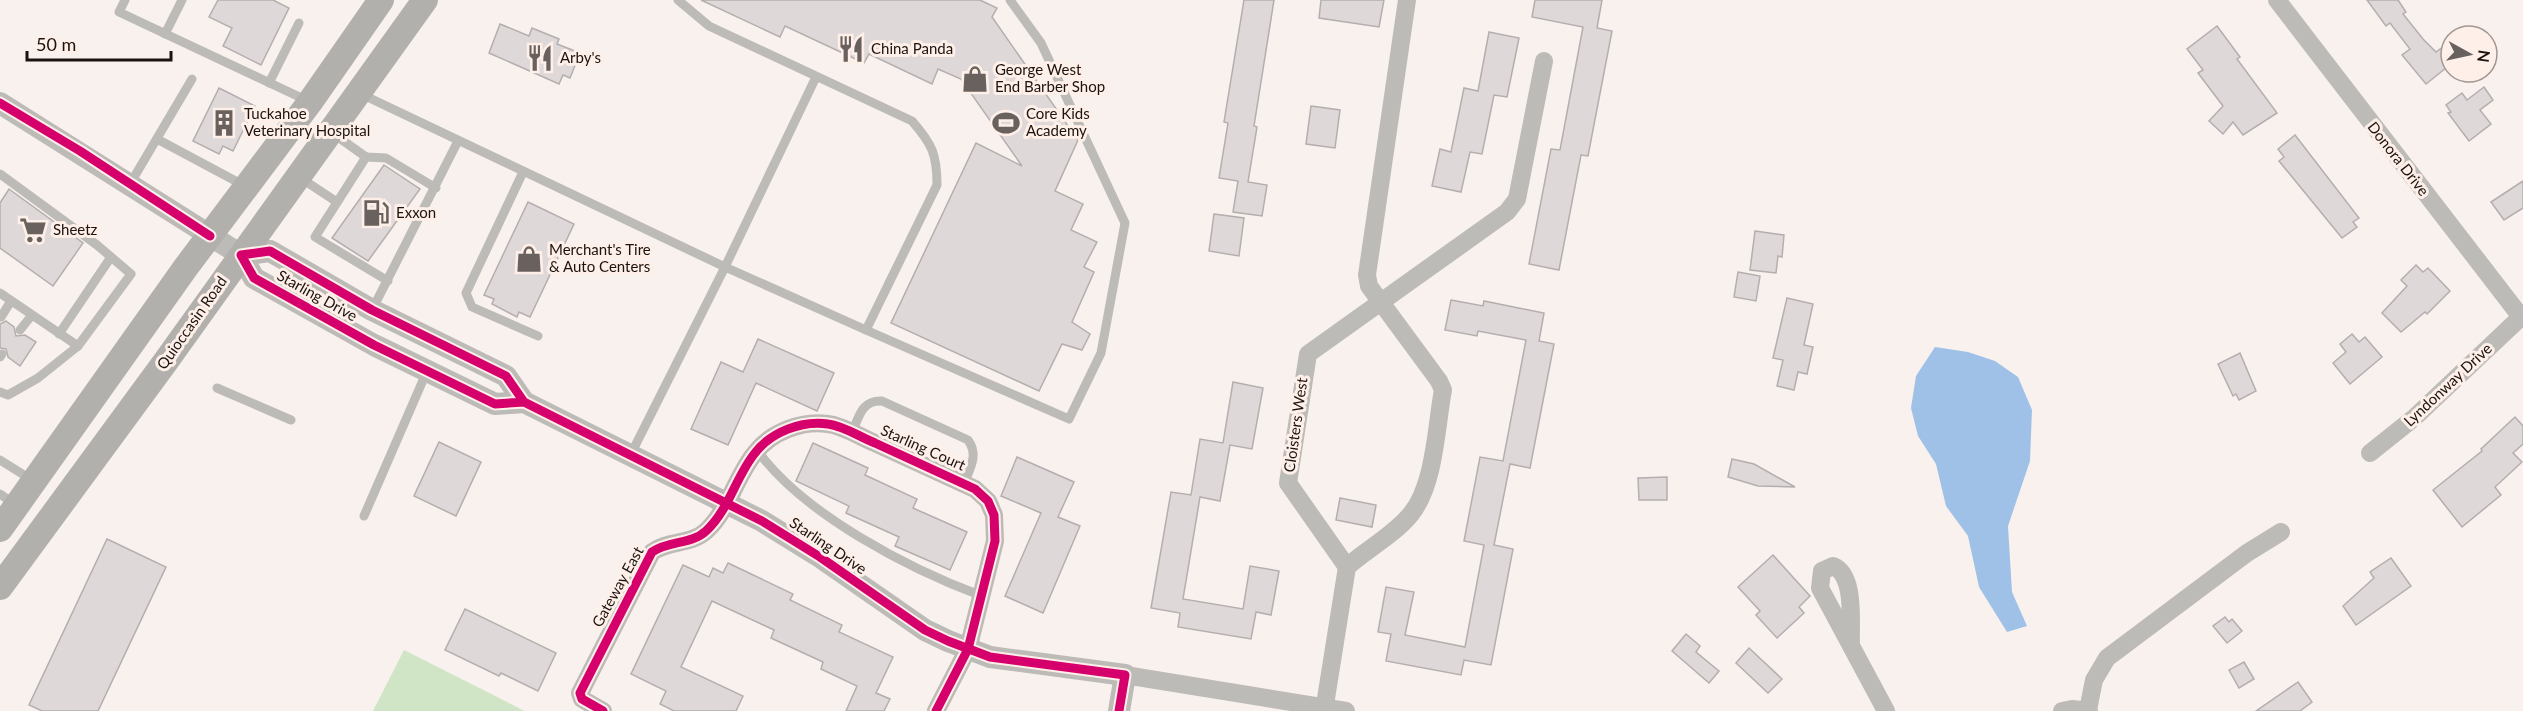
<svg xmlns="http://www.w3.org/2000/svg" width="2523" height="711" font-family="Lato,sans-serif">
<rect width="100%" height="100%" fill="#f9f1ed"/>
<polygon fill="#cfe5c5" points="404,650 513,705 524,711 373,711"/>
<polygon fill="#a0c1e7" points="1935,347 1968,352 1995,361 2018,377 2032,410 2030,461 2008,526 2012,592 2027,626 2007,632 1979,587 1968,536 1946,506 1936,464 1918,436 1911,408 1916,376"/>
<g fill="#dfd8d9" stroke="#b4aeaf" stroke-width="1.5">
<polygon points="218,0 273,0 289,8 261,65 223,46 232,28 209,17"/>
<polygon points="701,0 980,0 997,8 992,17 1078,140 1055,191 1083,204 1071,230 1097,242 1084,267 1094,272 1072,322 1090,334 1082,350 1062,344 1039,391 891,323 976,143 1022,166 961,79 938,69 932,84 869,54 864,63 785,26 780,37"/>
<polygon points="1244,0 1274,0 1254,126 1257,127 1248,182 1267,185 1262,216 1233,212 1238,181 1219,178 1228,123 1224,122"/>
<polygon points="1321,0 1384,0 1379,27 1319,18"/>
<polygon points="1535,0 1602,0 1597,28 1612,31 1588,156 1581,155 1559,270 1529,264 1551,149 1560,150 1583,27 1532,17"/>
<polygon points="2367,0 2398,0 2406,12 2403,14 2423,39 2436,52 2444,46 2451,55 2451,64 2426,84 2402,55 2410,49 2390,23 2386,26"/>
<polygon points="500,24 529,36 532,28 559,39 557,44 580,53 570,78 563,75 559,84 489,53"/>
<polygon points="2217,26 2240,57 2237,59 2277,113 2243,135 2233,122 2223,134 2209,121 2223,106 2198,73 2203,70 2187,49"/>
<polygon points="1489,32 1519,38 1507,97 1494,95 1482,154 1470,152 1461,192 1432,186 1440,149 1451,152 1464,88 1478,91"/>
<polygon points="2484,87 2493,100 2480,110 2491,124 2469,141 2448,113 2451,112 2446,105 2462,93 2467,100"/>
<polygon points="219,88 255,106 233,151 223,146 219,154 193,141"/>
<polygon points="1311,106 1340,110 1335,148 1306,144"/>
<polygon points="2295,135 2359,218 2353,222 2357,227 2342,238 2279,161 2284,157 2278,149"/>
<polygon points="384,165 420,189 368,261 332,238"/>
<polygon points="2523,181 2523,208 2504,220 2491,202"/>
<polygon points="9,189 83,243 53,286 0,248 0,203"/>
<polygon points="528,202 574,224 530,317 519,312 517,317 492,304 494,299 484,295"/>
<polygon points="1214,214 1244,218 1239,256 1209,251"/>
<polygon points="1755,231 1784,235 1782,257 1778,256 1776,273 1750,270"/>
<polygon points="2416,265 2423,272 2428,268 2450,291 2427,314 2425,312 2401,332 2382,313 2407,286 2401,280"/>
<polygon points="1738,272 1760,276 1756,301 1734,297"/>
<polygon points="1787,298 1813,304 1804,345 1813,347 1807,374 1798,372 1794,390 1777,386 1783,360 1773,358"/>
<polygon points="1451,300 1483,306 1484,301 1544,313 1539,341 1554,344 1530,468 1510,464 1494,545 1513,549 1491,665 1464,660 1461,675 1386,661 1391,634 1378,632 1386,587 1414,592 1405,635 1465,647 1484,545 1464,541 1480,457 1503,461 1526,340 1478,331 1477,336 1445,330"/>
<polygon points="6,321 14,327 16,336 25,335 36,342 20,366 8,357 6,349 0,348 0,324"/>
<polygon points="2352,334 2359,342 2365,337 2382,357 2350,384 2333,363 2346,352 2340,344"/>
<polygon points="758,339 834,373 817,411 756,383 728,445 691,429 721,362 743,372"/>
<polygon points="2240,353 2256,391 2239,400 2236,394 2233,396 2218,364"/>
<polygon points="1233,382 1263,388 1252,449 1230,445 1220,501 1200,497 1183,599 1243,609 1250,566 1279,571 1271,615 1256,612 1251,639 1178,627 1180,613 1151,608 1171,492 1191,495 1200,439 1223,443"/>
<polygon points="2515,417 2523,426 2523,444 2513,453 2522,462 2495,487 2501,495 2462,527 2433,490 2482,451 2481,449"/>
<polygon points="439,442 481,462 456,516 414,496"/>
<polygon points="813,443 868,468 865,475 917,499 913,508 967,532 950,570 895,546 899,537 846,513 849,506 796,481"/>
<polygon points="1017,457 1074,482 1058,517 1080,526 1043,613 1005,596 1041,513 1001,496"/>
<polygon points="1732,459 1754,464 1795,487 1758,486 1728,477"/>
<polygon points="1667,477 1667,500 1639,500 1638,478"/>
<polygon points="1340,498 1376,505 1372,527 1336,520"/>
<polygon points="107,539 166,567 98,711 42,711 29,705"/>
<polygon points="1773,555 1810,596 1799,607 1804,613 1777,638 1756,615 1760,611 1738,587"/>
<polygon points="2391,558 2411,586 2356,625 2343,606 2374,578 2370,572"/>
<polygon points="728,563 793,594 790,600 842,625 839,632 893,657 876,693 890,699 884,711 846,711 857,686 821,669 823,662 771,638 774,630 712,601 681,667 743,696 736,711 674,711 660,704 666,691 631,674 683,565 709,577 713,568 723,573"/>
<polygon points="465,609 556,653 538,691 501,673 499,676 445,650"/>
<polygon points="2225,617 2229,622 2232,619 2242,631 2227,643 2213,626"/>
<polygon points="1686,634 1700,646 1696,652 1719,671 1709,683 1672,651"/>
<polygon points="1749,648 1782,679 1768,693 1736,663"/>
<polygon points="2244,662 2254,679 2239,688 2229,670"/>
<polygon points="2298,682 2312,702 2300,711 2256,711"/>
</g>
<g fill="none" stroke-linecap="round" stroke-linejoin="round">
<g stroke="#bdbbb7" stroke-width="9">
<polyline points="125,0 119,12 308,101"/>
<polyline points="165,34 182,0"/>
<polyline points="269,83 299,23"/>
<polyline points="359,93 725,267 816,77"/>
<polyline points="331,132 366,157"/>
<polyline points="157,139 245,186"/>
<polyline points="523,172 466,293 472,307 538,336"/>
<polyline points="0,174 97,245 131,274 78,346 0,293"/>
<polyline points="299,177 337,202"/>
<polyline points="130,184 192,79"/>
<polyline points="388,281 315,237 366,157 386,158 436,188"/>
<polyline points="372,310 458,141"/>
<polyline points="1,317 11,301"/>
<polyline points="20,330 32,315"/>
<polyline points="866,330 1069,419 1101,353 1125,223 1041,43 1010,0"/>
<polyline points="59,334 111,257"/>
<polyline points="0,357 2,354"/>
<polyline points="217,388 291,420"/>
<polyline points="0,392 8,395 38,378 78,346"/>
<path d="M 852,433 C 859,416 862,400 882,401 L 968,440 C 979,455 970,468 964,484"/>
<path d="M 757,450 C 803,514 909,569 982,596"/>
<path d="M 631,454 L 725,267 L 866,330 L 937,185 C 937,154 932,144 912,121 L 709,26 L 678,0"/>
<polyline points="0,460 32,480"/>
<polyline points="0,494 16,505"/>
<polyline points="364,516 427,371"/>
</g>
<g stroke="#bdbbb7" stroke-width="18">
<polyline points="2277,0 2521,317"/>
<polyline points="2370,453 2415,417 2523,315"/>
<polyline points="1347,567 1288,483 1308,354 1507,212 1517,199 1544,61"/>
<path d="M 1851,646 C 1850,624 1856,575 1833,566 L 1822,571 L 1820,588 L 1886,711"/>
<polyline points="1125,675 1346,711"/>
<polyline points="2088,710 2094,680 2107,658 2247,553 2281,532"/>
<path d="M 603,711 L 582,699 L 580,693 L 652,552 C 669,540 691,545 706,531 C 729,510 736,476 755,453 C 771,432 802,420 828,424 C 844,426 860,437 875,443 C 908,458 942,474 975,489 L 988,501 L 994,515 L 995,541 L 968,649 L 936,711"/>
<path d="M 1324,711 L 1347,567 C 1367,549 1394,535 1411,514 C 1435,484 1436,427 1443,390 L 1439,381 L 1369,286 L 1367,275 L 1407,0"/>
<polyline points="2062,711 2072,709 2089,711"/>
</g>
<g stroke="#bdbbb7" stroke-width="22">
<polyline points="0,103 241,255 254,278 374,345 495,404 524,402"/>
<polyline points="241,255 270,251 372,310 506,376 524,402 762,521 820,557 925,630 948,641 990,657 1125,675 1119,711"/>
</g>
<g stroke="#b2b0ac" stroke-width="26">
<polyline points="0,529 186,267 310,102 381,0"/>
<polyline points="0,587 166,361 425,0"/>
</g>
<defs>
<g id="cycleway">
<polyline points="0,103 80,151 210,236"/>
<polyline points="524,402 495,404 374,345 254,278 241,255 270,251 372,310 506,376 524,402 762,521 820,557 925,630 948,641 990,657 1125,675 1119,711"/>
<path d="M 603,711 L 582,699 L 580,693 L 652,552 C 669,540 691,545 706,531 C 729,510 736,476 755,453 C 771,432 802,420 828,424 C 844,426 860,437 875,443 C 908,458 942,474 975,489 L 988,501 L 994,515 L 995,541 L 968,649 L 936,711"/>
</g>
</defs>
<use href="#cycleway" stroke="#feefe8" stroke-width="13"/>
<use href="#cycleway" stroke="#d6006c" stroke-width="9"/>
</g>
<defs>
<symbol id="restaurant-bare" viewBox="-9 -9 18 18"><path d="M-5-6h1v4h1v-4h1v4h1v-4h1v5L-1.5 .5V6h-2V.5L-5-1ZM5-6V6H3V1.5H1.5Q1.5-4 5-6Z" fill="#69615d" stroke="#feefe8" stroke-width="2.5" paint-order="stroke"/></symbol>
<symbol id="shop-bare" viewBox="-9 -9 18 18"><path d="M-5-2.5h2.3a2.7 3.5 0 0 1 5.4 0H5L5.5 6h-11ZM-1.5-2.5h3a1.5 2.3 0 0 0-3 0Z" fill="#69615d" stroke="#feefe8" stroke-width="2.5" paint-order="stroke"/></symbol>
<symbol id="building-bare" viewBox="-9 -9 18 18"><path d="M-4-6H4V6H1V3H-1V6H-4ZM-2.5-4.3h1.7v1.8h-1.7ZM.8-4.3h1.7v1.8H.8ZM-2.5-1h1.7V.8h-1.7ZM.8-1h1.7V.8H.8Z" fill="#69615d" stroke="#feefe8" stroke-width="2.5" paint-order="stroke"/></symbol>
<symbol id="stadium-bare" viewBox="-9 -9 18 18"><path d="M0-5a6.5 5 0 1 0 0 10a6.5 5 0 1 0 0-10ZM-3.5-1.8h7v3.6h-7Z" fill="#69615d" stroke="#feefe8" stroke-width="2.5" paint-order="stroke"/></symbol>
<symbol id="fuel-bare" viewBox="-9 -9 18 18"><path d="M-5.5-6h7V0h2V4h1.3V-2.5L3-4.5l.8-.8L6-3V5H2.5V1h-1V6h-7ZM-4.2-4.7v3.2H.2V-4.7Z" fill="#69615d" stroke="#feefe8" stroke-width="2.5" paint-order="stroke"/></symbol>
<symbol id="supermarket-bare" viewBox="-9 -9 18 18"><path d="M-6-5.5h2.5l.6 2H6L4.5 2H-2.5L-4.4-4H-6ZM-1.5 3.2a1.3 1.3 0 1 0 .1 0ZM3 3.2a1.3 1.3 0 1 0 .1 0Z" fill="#69615d" stroke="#feefe8" stroke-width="2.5" paint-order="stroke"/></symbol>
</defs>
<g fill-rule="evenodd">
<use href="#restaurant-bare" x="832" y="30" width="38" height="38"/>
<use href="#restaurant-bare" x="521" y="39" width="38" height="38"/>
<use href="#shop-bare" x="956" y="60" width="38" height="38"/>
<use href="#building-bare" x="205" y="104" width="38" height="38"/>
<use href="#stadium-bare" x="987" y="104" width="38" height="38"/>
<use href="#fuel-bare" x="357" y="194" width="38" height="38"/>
<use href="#supermarket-bare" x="14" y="211" width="38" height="38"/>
<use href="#shop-bare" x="510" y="240" width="38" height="38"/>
</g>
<g text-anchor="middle" stroke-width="6" stroke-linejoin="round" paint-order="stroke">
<g font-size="15" fill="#1b130f" stroke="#feefe8" text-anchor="start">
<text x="871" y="54">China Panda</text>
<text x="560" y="63">Arby's</text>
<text x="995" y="75">George West<tspan x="995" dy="17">End Barber Shop</tspan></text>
<text x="244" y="119">Tuckahoe<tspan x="244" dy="17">Veterinary Hospital</tspan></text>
<text x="1026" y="119">Core Kids<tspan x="1026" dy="17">Academy</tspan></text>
<text x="396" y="218">Exxon</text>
<text x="53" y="235">Sheetz</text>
<text x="549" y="255">Merchant's Tire<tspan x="549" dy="17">&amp; Auto Centers</tspan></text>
</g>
<g font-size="15" fill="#1b130f" stroke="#feefe8">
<text transform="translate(2398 159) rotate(52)" y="5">Donora Drive</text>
<text transform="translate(317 296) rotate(29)" y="5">Starling Drive</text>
<text transform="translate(192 323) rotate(-55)" y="5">Quioccasin Road</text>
<text transform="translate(2448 385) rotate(-43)" y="5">Lyndonway Drive</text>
<text transform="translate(1296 425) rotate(-82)" y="5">Cloisters West</text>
<text transform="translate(923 448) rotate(24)" y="5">Starling Court</text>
<text transform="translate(828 546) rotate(34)" y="5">Starling Drive</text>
<text transform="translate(618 587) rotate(-61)" y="5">Gateway East</text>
</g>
</g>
<g transform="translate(2469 54) rotate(98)"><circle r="28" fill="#feefe8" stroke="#a39791" stroke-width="1.5"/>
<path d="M0-4.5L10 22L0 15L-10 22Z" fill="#69615d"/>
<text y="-9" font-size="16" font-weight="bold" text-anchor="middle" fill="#1b130f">N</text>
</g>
<path d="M27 51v9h144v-9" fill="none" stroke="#1b130f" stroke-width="3"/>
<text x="36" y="51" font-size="18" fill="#1b130f" stroke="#feefe8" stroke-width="4.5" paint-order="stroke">50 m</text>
</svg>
